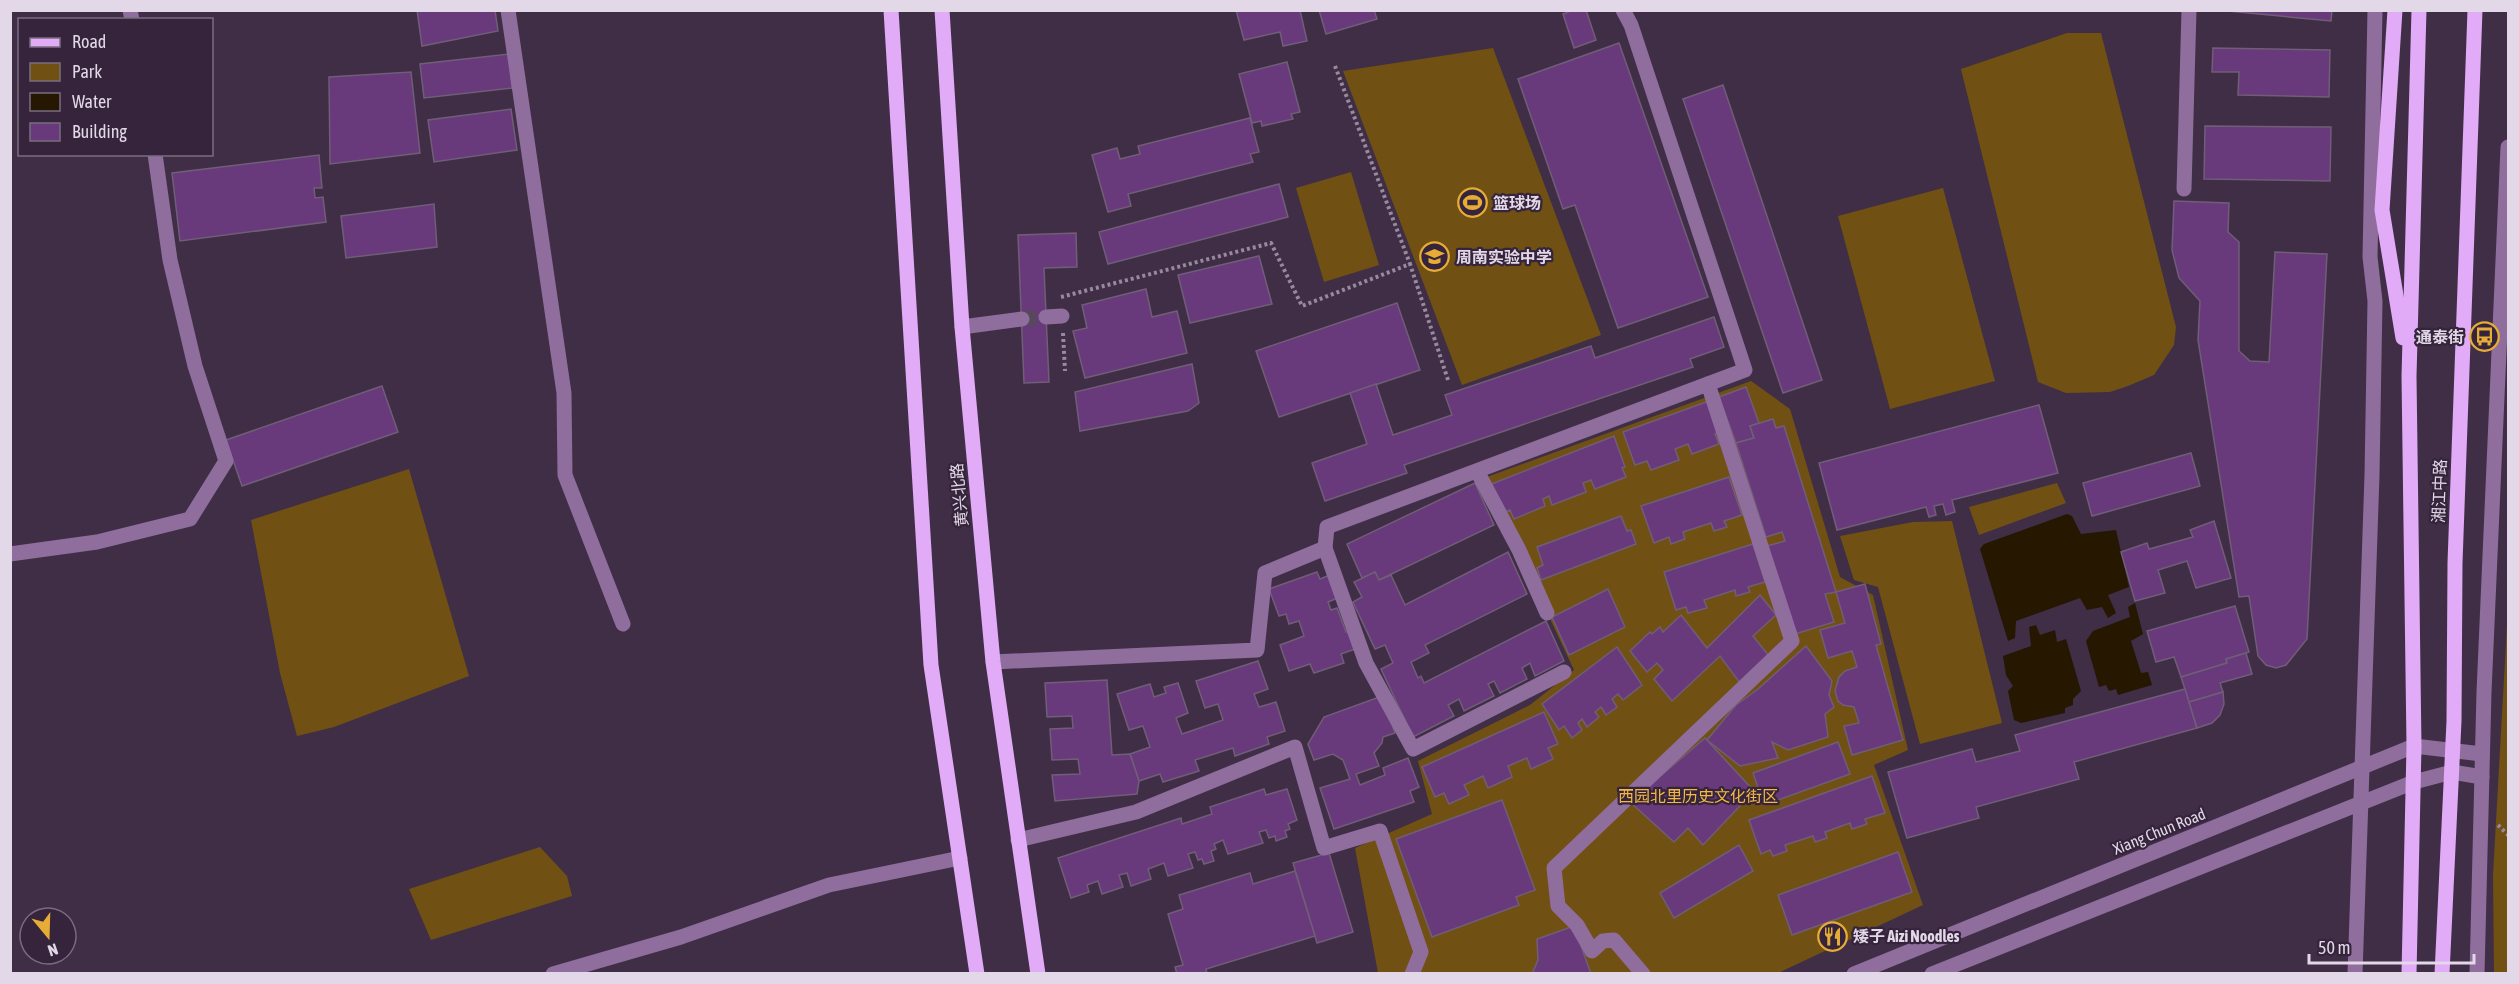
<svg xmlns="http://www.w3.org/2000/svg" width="2519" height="984" font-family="'Asap Condensed','Noto Sans SC',sans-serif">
<rect width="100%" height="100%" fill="#3f2e46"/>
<g fill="#705113">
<polygon points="2067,33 2101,33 2176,327 2174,345 2154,375 2128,386 2110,392 2066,393 2038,382 1961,69"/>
<polygon points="1493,48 1601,335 1462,385 1343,71"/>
<polygon points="1351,172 1379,265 1324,282 1296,188"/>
<polygon points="1943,188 1995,381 1890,409 1838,216"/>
<polygon points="1751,381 1790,409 1840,577 1873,595 1908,750 1874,765 1923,905 1778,973 1378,973 1355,848 1432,814 1418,761 1530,705 1574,670 1484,478"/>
<polygon points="409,469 469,676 334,727 297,736 280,673 251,520"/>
<polygon points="2057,483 2066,503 1979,535 1969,507"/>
<polygon points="1952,521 2002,723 1920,744 1878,587 1854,580 1840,536 1913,522"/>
<polygon points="2508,607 2508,973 2494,974 2493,875"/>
<polygon points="540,847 567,876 572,896 431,940 409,889"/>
</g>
<g fill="#251700">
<polygon points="2067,514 2072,516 2081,534 2116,530 2129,587 2108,595 2116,613 2108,618 2102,607 2087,610 2080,598 2016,621 2015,638 2008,641 1980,549 1984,544"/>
<polygon points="2135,603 2143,634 2131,641 2141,673 2148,672 2152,685 2118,695 2116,689 2109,691 2106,685 2099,687 2086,641 2093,631 2130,617 2128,607"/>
<polygon points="2036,625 2040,635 2055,630 2057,642 2066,639 2081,691 2073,699 2073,705 2065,708 2065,713 2021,723 2014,720 2008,691 2013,686 2006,675 2003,656 2031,646 2029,627"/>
</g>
<g fill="#693a7b" stroke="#705d78" stroke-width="1.5">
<polygon points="417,10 495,10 498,31 422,46"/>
<polygon points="1236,10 1300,10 1307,41 1283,46 1280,32 1244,40"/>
<polygon points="1319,10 1374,10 1377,19 1326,34"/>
<polygon points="1573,10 1586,10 1596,40 1574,48 1563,14"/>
<polygon points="2217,10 2332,10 2331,21"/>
<polygon points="1619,43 1708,297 1618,328 1575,205 1563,209 1518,79"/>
<polygon points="2213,48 2330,50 2329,97 2238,95 2239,72 2212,72"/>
<polygon points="509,54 512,88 424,98 420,64"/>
<polygon points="1287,62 1300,112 1291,114 1293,119 1262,126 1261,121 1252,123 1239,74"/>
<polygon points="411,72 420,153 330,164 329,77"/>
<polygon points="1723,85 1822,380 1783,393 1683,99"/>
<polygon points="511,109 517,150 434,162 428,120"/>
<polygon points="1250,118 1259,152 1250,154 1253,162 1128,194 1131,206 1108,212 1092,155 1117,148 1120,159 1140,154 1138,146"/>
<polygon points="2205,126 2331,127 2330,181 2204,179"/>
<polygon points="319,155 322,188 314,188 315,198 323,197 326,222 180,241 172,173"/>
<polygon points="1279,184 1288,217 1108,264 1099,232"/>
<polygon points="2174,201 2229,203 2228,232 2239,242 2239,351 2250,361 2269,362 2275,252 2327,254 2307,639 2286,665 2276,668 2266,665 2258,656 2249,596 2239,597 2198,340 2200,301 2179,278 2172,250"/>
<polygon points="434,204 437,247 346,258 341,216"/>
<polygon points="1076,233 1077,267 1044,268 1049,382 1024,383 1018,235"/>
<polygon points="1259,256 1272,304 1190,323 1178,275"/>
<polygon points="1146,289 1152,317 1177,311 1187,353 1085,378 1073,331 1087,328 1082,305"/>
<polygon points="1397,303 1420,370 1279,417 1256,351"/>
<polygon points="1714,317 1724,347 1690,359 1693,367 1404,465 1407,473 1325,501 1312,463 1367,444 1350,393 1376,384 1393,435 1452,415 1445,395 1591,346 1595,358"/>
<polygon points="1192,364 1199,403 1188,411 1080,431 1075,392"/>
<polygon points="382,386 398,432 242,486 226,440"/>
<polygon points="1746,387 1759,423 1750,426 1754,438 1736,443 1719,397"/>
<polygon points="1709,401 1720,432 1715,434 1719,444 1692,454 1688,444 1675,449 1679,460 1651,470 1647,461 1635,465 1623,432"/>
<polygon points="2039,405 2058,473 1952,500 1955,512 1946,515 1943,504 1934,506 1936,515 1929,517 1926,507 1837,530 1819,463"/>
<polygon points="1773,419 1776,428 1784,426 1836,592 1825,594 1834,622 1795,634 1767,546 1785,541 1782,532 1766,537 1736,443 1754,438 1750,426"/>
<polygon points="1614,436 1625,467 1622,468 1626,477 1595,489 1591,480 1583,483 1586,492 1552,505 1549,496 1543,499 1545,506 1514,519 1510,510 1500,514 1489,485"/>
<polygon points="2191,453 2200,486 2092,516 2083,483"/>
<polygon points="1729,477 1742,515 1724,521 1727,527 1714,531 1711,523 1683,532 1685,539 1671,544 1669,537 1654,543 1641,506"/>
<polygon points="1475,483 1494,525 1379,580 1375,572 1362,578 1347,544"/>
<polygon points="1621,516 1627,531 1631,530 1636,544 1541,580 1537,568 1543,565 1537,547"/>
<polygon points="2214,521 2231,578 2196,588 2187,561 2158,570 2165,593 2135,601 2121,552 2147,543 2149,549 2193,537 2190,530"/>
<polygon points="1753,544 1765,582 1748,587 1750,592 1736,596 1735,590 1704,600 1707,608 1688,613 1686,607 1676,610 1664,572"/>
<polygon points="1508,552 1527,594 1425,645 1429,653 1411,662 1418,678 1421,676 1424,683 1546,621 1564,661 1535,676 1530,663 1522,668 1527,679 1500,693 1494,681 1488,684 1494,696 1464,711 1459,699 1448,705 1454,716 1413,737 1381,669 1393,663 1385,645 1375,649 1353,602 1362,597 1354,582 1375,572 1379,580 1391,575 1405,605"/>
<polygon points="1317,572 1320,579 1332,574 1340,597 1328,602 1331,610 1337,608 1346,632 1351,630 1358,648 1341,654 1344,663 1314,673 1310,664 1289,671 1280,645 1304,636 1299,621 1289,624 1286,614 1279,616 1269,589"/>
<polygon points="1865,584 1881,644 1876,645 1903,740 1852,755 1844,726 1859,723 1854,707 1843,705 1838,701 1835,691 1839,677 1845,671 1857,667 1852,651 1828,658 1820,630 1845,623 1836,592"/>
<polygon points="1608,589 1625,627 1569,655 1552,617"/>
<polygon points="1760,595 1776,615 1753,636 1769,656 1740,683 1720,656 1672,701 1654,679 1663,670 1657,663 1647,672 1630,651 1650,632 1652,634 1660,627 1663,632 1681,615 1707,648"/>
<polygon points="2235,606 2249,652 2226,659 2227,663 2181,677 2174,657 2156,662 2147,631"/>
<polygon points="1806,646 1832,681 1829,695 1834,707 1825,714 1828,737 1788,750 1772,742 1778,758 1740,766 1707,740 1736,705 1758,689"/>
<polygon points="1617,647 1642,685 1623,700 1618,694 1612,699 1617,707 1606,715 1601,707 1595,712 1599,717 1587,727 1582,719 1578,723 1582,730 1572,738 1564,726 1559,730 1542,704"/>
<polygon points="2246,653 2252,674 2220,683 2223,692 2189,702 2181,677 2227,663 2226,659"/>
<polygon points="1258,661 1268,689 1254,694 1259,707 1276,702 1285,731 1267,737 1269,744 1235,756 1233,748 1195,760 1199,771 1163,782 1160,774 1139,781 1130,754 1150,747 1143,726 1129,730 1117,694 1150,684 1154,697 1166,693 1164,687 1178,683 1188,713 1176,718 1182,734 1223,720 1218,704 1205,708 1196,681"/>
<polygon points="1107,680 1112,755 1130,754 1139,781 1137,794 1055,801 1052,775 1080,774 1078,759 1052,760 1050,729 1073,728 1072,716 1047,717 1045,683"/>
<polygon points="2185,689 2197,728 2074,762 2079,779 1976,807 1979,818 1907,838 1888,772 1972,749 1976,762 2020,751 2015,735"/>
<polygon points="2223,692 2224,704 2220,715 2212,723 2197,728 2189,702"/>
<polygon points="1382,696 1395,733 1383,737 1382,743 1374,753 1379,766 1356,774 1360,785 1385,775 1383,768 1408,758 1419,787 1410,791 1414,802 1334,829 1320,788 1350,779 1343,760 1333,754 1314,760 1308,744 1324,717"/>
<polygon points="1544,712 1558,744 1548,748 1553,759 1531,769 1527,758 1508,766 1512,777 1488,788 1483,776 1464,785 1469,795 1449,804 1444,793 1435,797 1422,767"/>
<polygon points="1705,738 1754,791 1703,845 1688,828 1674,842 1630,802"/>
<polygon points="1838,742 1850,774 1764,805 1753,773"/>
<polygon points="1872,776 1885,813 1865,819 1867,824 1852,829 1850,823 1825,832 1827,838 1815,842 1813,836 1785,845 1787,851 1773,856 1770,850 1761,854 1749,820"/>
<polygon points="1264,789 1266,795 1287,789 1297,820 1288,824 1290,829 1285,831 1287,837 1276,841 1275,836 1269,838 1266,830 1259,832 1263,843 1228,854 1223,840 1214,844 1216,849 1211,851 1214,861 1204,864 1202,859 1198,860 1195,852 1188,854 1193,868 1168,876 1164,863 1148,869 1151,879 1131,886 1127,873 1119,875 1123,887 1102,894 1098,881 1087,885 1089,892 1071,898 1058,858 1181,818 1182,824 1212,814 1210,807"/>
<polygon points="1502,800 1535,890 1516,897 1519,905 1432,937 1396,839"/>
<polygon points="1739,845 1753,871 1674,918 1660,893"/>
<polygon points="1898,852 1912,892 1792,935 1778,895"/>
<polygon points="1329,853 1353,932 1317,943 1293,863"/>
<polygon points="1295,871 1315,936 1206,969 1207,974 1177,974 1175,967 1183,965 1168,914 1183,909 1179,895 1250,873 1253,884"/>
<polygon points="1574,926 1591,974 1532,974 1538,960 1537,939"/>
</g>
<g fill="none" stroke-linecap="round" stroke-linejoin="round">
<polyline stroke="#57485e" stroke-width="15" stroke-dasharray="15 8" stroke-linecap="butt" points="1022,319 1046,317"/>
<g stroke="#978a9d" stroke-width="4" stroke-dasharray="3 3" stroke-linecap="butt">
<polyline points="1335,66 1410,264"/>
<polyline points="1061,297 1271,243 1302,306 1410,264 1448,380"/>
<polyline points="1063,333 1065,371"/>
<polyline points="2498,825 2508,835"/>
</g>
<g stroke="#8f6e9d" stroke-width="15">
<polyline points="130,10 132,20"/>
<polyline points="508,10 564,393 565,475 623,624"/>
<polyline points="2184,189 2189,10"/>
<polyline points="1046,317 1062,316"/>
<polyline points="962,327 1022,319"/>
<polyline points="1477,471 1519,550 1547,613"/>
<polyline points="1325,548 1366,663 1413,749 1564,672"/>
<polyline points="10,554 97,542 190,519 226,461 195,366 170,260 155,154"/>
<polyline points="993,662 1257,650 1265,573 1325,548 1327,527 1745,370 1631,25 1623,10"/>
<polyline points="1018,840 1136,812 1295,747 1324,848 1380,831 1421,952 1412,974"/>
<polyline points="553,974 681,937 829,885 960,858"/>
<polyline points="1643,974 1614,940 1603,941 1592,951 1577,925 1558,906 1554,868 1792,641 1708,384"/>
<polyline points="1854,974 2414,746 2482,754"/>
<polyline points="1932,974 2414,782 2452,772 2482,777"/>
<polyline points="2355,974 2372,475 2375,301 2370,257 2375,10"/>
<polyline points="2477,974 2484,692 2508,147"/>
</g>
<g stroke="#e1abf7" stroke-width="15">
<polyline points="891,10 931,665 977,974"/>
<polyline points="942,10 962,327 993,662 1038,974"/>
<polyline points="2395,10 2382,210 2403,338"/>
<polyline points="2409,974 2414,746 2409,376 2419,10"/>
<polyline points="2442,974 2454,721 2455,563 2475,10"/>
</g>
</g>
<defs>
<symbol id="stadium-ring" viewBox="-11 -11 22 22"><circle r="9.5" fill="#35243c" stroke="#e6ac36" stroke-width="1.5"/><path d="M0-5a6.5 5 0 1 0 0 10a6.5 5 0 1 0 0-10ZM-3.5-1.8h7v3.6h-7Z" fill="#e6ac36"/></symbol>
<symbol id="school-ring" viewBox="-11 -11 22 22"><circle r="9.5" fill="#35243c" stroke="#e6ac36" stroke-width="1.5"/><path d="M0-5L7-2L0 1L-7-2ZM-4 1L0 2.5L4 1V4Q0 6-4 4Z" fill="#e6ac36"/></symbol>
<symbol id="bus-ring" viewBox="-11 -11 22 22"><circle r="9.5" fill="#35243c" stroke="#e6ac36" stroke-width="1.5"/><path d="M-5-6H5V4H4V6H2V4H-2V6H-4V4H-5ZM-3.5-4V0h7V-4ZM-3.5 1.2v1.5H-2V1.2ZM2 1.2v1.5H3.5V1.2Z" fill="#e6ac36"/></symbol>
<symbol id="restaurant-ring" viewBox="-11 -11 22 22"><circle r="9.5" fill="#35243c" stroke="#e6ac36" stroke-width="1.5"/><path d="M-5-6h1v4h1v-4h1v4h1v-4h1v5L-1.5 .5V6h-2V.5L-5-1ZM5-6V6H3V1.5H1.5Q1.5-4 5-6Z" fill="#e6ac36"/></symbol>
</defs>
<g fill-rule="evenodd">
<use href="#stadium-ring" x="1456" y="186" width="33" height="33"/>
<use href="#school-ring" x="1418" y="240" width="33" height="33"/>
<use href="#bus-ring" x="2468" y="320" width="33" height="33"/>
<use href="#restaurant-ring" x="1816" y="920" width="33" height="33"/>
</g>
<g text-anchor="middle" stroke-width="4.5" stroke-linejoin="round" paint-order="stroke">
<g font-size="16" font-weight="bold" fill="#e2d8e7" stroke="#35243c" text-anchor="start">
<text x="1493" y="209">篮球场</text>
<text x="1456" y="263">周南实验中学</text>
<text x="2464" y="343" text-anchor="end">通泰街</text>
<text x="1853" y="942">矮子 Aizi Noodles</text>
</g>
<g font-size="16" fill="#e2d8e7" stroke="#35243c">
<text transform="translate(2439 491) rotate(-88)" y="6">湘江中路</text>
<text transform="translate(959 495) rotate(-95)" y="6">黄兴北路</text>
<text transform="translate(2159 831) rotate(-22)" y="6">Xiang Chun Road</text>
</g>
<g font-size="16" fill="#f4b943" stroke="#35243c">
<text x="1698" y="802">西园北里历史文化街区</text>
</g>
</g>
<rect width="2519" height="984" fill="none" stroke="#e2d8e7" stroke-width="24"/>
<rect x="18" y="18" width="195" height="138" fill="#35243c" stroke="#7a6c80" stroke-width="1.5"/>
<rect x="30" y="38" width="30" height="9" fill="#e1abf7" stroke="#7a6c80" stroke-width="1.5"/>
<text x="72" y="48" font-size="18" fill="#e2d8e7">Road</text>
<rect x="30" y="63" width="30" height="18" fill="#705113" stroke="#7a6c80" stroke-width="1.5"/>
<text x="72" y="78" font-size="18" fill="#e2d8e7">Park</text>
<rect x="30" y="93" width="30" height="18" fill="#251700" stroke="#7a6c80" stroke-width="1.5"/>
<text x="72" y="108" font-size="18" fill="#e2d8e7">Water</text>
<rect x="30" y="123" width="30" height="18" fill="#693a7b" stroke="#7a6c80" stroke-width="1.5"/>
<text x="72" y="138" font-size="18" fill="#e2d8e7">Building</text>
<g transform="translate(48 936) rotate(161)"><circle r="28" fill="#35243c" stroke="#7a6c80" stroke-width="1.5"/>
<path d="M0-4.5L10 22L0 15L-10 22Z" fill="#e6ac36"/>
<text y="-9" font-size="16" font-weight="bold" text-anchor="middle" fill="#e2d8e7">N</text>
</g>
<path d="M2309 954v9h165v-9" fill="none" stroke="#e2d8e7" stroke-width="3"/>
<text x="2318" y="954" font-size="18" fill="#e2d8e7" stroke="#35243c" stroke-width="4.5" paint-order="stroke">50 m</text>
</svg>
